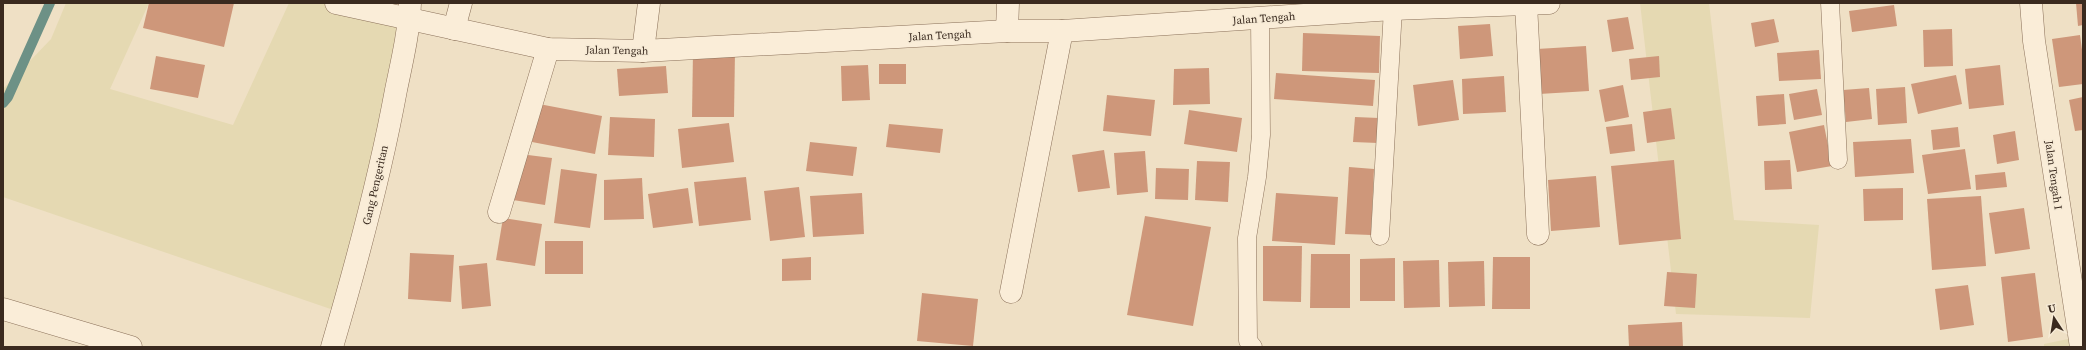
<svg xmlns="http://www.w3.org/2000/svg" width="2086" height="350" font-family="'Source Serif 4',serif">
<rect width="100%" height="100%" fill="#efe0c5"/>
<g fill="#e5d9b2">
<polygon points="66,3 149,3 110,89 233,125 289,3 326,3 408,17 351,316 3,197 3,89 51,39"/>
<polygon points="1640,3 1709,3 1734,220 1819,225 1810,318 1676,314"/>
<polygon points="2083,336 2083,347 2044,347 2044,344"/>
</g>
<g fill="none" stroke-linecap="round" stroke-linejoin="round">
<polyline stroke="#6d9186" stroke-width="10" points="3,103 8,97 50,3"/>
</g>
<g fill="#ce977a">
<polygon points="149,3 234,3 224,47 143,28"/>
<polygon points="2076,3 2083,3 2083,25 2078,26"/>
<polygon points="1894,5 1897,26 1852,32 1849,11"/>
<polygon points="1628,17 1634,49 1612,52 1607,20"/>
<polygon points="1774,19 1779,42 1755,47 1751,23"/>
<polygon points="1490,24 1493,56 1460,59 1458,26"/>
<polygon points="1952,29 1953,66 1924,67 1923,30"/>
<polygon points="1303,33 1380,36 1379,73 1302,71"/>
<polygon points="2080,35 2083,57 2083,84 2059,87 2052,39"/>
<polygon points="1586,46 1589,91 1539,94 1537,49"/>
<polygon points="1819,50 1821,79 1779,81 1777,53"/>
<polygon points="693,51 735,51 734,117 692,117"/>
<polygon points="156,56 205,65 198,98 150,89"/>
<polygon points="1659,56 1660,77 1631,80 1629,59"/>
<rect x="879" y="64" width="27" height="20"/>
<polygon points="868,65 870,100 842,101 841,66"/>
<polygon points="2000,65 2004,105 1969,109 1965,69"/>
<polygon points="666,66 668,93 619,96 617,69"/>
<polygon points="1209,68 1210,104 1173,105 1174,69"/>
<polygon points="1276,73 1375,80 1373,106 1274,99"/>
<polygon points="1956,75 1962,104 1918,114 1911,84"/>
<polygon points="1504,76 1506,112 1463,114 1462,79"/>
<polygon points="1453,80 1459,120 1418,126 1413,85"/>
<polygon points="1623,85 1629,117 1605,122 1599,90"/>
<polygon points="1905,87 1907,123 1878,125 1876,89"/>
<polygon points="1869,88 1872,119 1846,122 1843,90"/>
<polygon points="1817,89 1822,115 1794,120 1789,94"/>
<polygon points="1784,94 1786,124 1758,126 1756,96"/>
<polygon points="1107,95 1155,100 1151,136 1103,131"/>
<polygon points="2083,97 2083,130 2075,131 2069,100"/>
<polygon points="539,104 602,116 595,154 532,142"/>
<polygon points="1671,108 1675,139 1647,143 1643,112"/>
<polygon points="1189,110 1242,118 1237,152 1184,144"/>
<polygon points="610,117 655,119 654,157 608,155"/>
<polygon points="1355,117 1379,118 1378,143 1353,142"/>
<polygon points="729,123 734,162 682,168 678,129"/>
<polygon points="889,124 943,129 940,153 886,147"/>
<polygon points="1632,124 1635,151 1610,154 1606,127"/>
<polygon points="1824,125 1832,166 1797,172 1789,132"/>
<polygon points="1958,127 1960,147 1933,150 1931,130"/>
<polygon points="2015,131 2019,160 1997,164 1993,135"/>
<polygon points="1911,139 1914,173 1855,177 1853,142"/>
<polygon points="810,142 857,147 853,176 806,171"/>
<polygon points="1965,149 1971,189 1928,194 1922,155"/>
<polygon points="1104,150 1110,188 1078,192 1072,155"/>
<polygon points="1145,151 1148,192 1117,195 1114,153"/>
<polygon points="520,154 552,158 545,205 513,200"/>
<polygon points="1674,160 1681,239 1619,245 1611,166"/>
<polygon points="1790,160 1792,189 1765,190 1764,161"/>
<polygon points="1197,161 1230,162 1228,202 1195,200"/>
<polygon points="1349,167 1374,169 1371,235 1345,234"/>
<polygon points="1156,168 1189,169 1188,200 1155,199"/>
<polygon points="561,169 597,174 590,228 554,223"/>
<polygon points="2005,172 2007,187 1976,190 1975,175"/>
<polygon points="1596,176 1600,227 1551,231 1548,180"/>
<polygon points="746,177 751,220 699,226 694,182"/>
<polygon points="642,178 644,219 604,220 604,180"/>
<polygon points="799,187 805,237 770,241 764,191"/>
<polygon points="688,188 693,223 653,228 648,194"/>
<polygon points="1903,188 1903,220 1864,221 1863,189"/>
<polygon points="862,193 864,234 813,237 810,196"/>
<polygon points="1276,193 1338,197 1335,245 1272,241"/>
<polygon points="1981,196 1986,266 1932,270 1927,199"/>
<polygon points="2024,208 2030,249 1995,254 1989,213"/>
<polygon points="1145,216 1211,227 1193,326 1127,315"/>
<polygon points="503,218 542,224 535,266 496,260"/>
<rect x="545" y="241" width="38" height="33"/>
<polygon points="1263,246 1302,246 1301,302 1263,301"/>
<polygon points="410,253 454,255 451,302 408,299"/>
<polygon points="1311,254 1350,254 1350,308 1310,308"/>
<polygon points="811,257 811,280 782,281 782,259"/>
<polygon points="1493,257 1530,257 1530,309 1492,309"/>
<polygon points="1395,258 1395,301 1360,301 1360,259"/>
<polygon points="1439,260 1440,307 1404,308 1403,261"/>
<polygon points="1484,261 1485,306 1449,307 1448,262"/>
<polygon points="487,263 491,306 462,309 459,266"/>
<polygon points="1667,272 1697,274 1695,308 1664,306"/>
<polygon points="2035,273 2043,337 2008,342 2001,277"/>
<polygon points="1968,285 1974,325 1940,330 1935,289"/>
<polygon points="922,293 978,299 973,346 917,341"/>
<polygon points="1682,322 1683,347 1629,347 1628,325"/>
</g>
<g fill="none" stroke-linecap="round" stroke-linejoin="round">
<defs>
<g id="service">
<polyline points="1830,3 1838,160"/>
<polyline points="1380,236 1393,9"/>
<polyline points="1253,347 1248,341 1247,238 1257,177 1261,135 1260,18"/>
</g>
<g id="minor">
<polyline points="336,3 548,49 643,51 1007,31 1062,31 1393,9 1549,3"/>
<polyline points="1526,4 1538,234"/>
<polyline points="454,29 461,3"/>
<polyline points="1007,31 1008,3"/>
<polyline points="643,51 649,3"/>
<polyline points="499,212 548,49"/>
<polyline points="1011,292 1062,31"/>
<polyline points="3,309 131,347"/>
<path d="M 332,347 C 357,262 380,177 396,90 C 402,61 409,32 410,3"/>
</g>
<polyline id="tertiary" points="2031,3 2034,41 2081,347"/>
</defs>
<use href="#service" stroke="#8b715a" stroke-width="19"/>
<use href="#minor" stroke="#8b715a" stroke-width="23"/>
<use href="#tertiary" stroke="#8b715a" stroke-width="23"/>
<use href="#service" stroke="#faedd8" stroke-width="18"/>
<use href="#minor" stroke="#faedd8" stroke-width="22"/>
<use href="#tertiary" stroke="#faedd8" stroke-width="22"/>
</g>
<g text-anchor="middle" stroke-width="3" stroke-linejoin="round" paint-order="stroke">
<g font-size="11" fill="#3a2a1f" stroke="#f6ead5">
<text transform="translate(1264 18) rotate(-4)" y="4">Jalan Tengah</text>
<text transform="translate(940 35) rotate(-3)" y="4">Jalan Tengah</text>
<text transform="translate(617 50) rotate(1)" y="4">Jalan Tengah</text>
<text transform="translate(2054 175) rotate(82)" y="4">Jalan Tengah I</text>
<text transform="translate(375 185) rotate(-77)" y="4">Gang Pengeritan</text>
</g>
</g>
<rect width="2086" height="350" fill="none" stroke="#3a2a1f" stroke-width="8"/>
<g transform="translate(2054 318) rotate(348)" stroke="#f6ead5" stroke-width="3" paint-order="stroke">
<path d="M0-3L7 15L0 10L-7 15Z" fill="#3a2a1f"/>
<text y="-6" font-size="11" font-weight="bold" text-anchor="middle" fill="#3a2a1f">U</text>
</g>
</svg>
